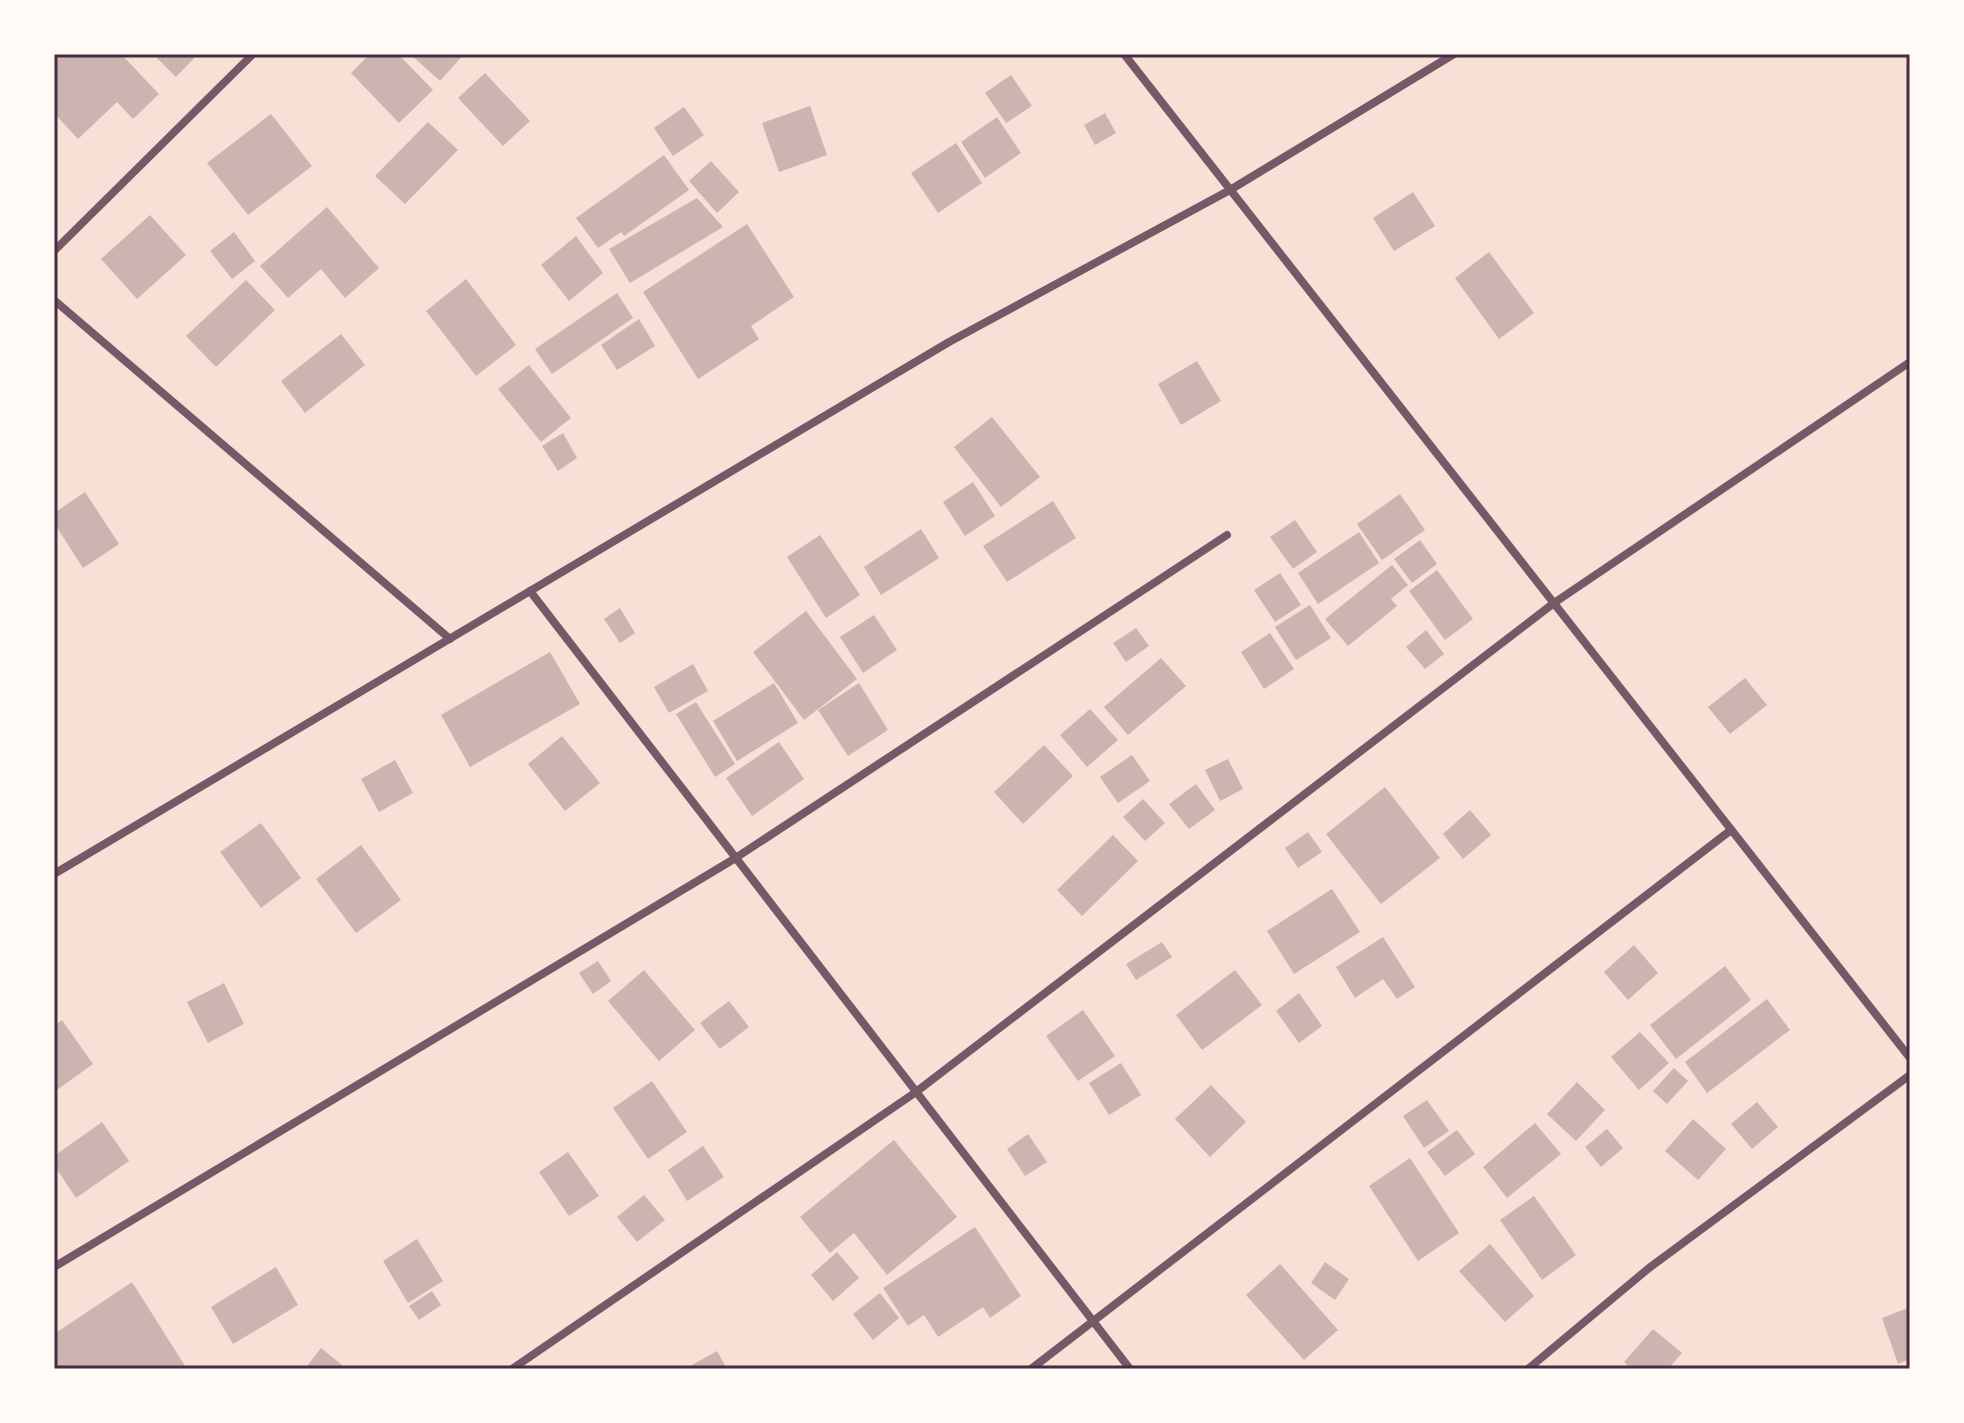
<svg xmlns="http://www.w3.org/2000/svg" width="1964" height="1423" font-family="'Exo 2',sans-serif">
<rect width="100%" height="100%" fill="#f7e1d7"/>
<g fill="#ccb4b1">
<polygon points="54,54 121,54 159,94 133,119 117,102 78,139 54,113"/>
<polygon points="153,54 198,54 176,77"/>
<polygon points="370,54 398,54 433,90 399,123 351,73"/>
<polygon points="410,54 464,54 440,81"/>
<polygon points="485,73 530,121 503,146 458,98"/>
<polygon points="1011,75 1032,106 1006,123 985,93"/>
<polygon points="810,106 827,155 779,172 762,123"/>
<polygon points="684,107 704,135 673,156 654,128"/>
<polygon points="1105,113 1116,133 1095,145 1084,125"/>
<polygon points="271,114 312,166 248,215 207,163"/>
<polygon points="997,117 1021,153 985,178 961,142"/>
<polygon points="428,122 458,150 405,204 375,176"/>
<polygon points="956,143 982,183 938,213 911,173"/>
<polygon points="664,155 689,190 624,236 621,232 598,248 576,218"/>
<polygon points="711,161 739,192 717,213 689,181"/>
<polygon points="1413,192 1435,226 1394,251 1373,218"/>
<polygon points="697,198 723,227 630,283 609,249"/>
<polygon points="327,207 379,268 345,298 321,269 288,298 260,266"/>
<polygon points="150,215 186,255 137,299 101,259"/>
<polygon points="747,224 794,297 751,326 759,339 698,379 643,292"/>
<polygon points="234,232 255,261 232,279 210,251"/>
<polygon points="576,236 603,273 569,301 541,265"/>
<polygon points="1489,252 1534,313 1499,339 1455,278"/>
<polygon points="466,279 516,345 476,376 426,311"/>
<polygon points="246,280 275,310 216,367 186,336"/>
<polygon points="617,293 633,318 552,374 535,349"/>
<polygon points="639,319 655,346 617,370 601,345"/>
<polygon points="341,334 365,365 305,413 281,381"/>
<polygon points="1197,361 1221,401 1181,425 1158,384"/>
<polygon points="529,365 571,418 541,442 498,389"/>
<polygon points="992,417 1040,477 1001,507 954,447"/>
<polygon points="563,433 577,458 558,471 542,446"/>
<polygon points="973,482 995,516 965,536 943,502"/>
<polygon points="85,492 119,544 83,568 54,523 54,513"/>
<polygon points="1400,494 1425,530 1382,560 1357,524"/>
<polygon points="1053,501 1076,538 1007,582 983,546"/>
<polygon points="1295,520 1317,552 1293,569 1270,537"/>
<polygon points="921,529 939,558 881,595 864,567"/>
<polygon points="1359,532 1379,563 1318,604 1298,573"/>
<polygon points="820,535 860,595 826,618 787,557"/>
<polygon points="1420,540 1437,564 1412,583 1394,559"/>
<polygon points="1392,565 1408,585 1391,599 1397,606 1348,646 1325,619"/>
<polygon points="1437,570 1473,619 1445,640 1409,591"/>
<polygon points="1280,573 1301,605 1275,622 1254,590"/>
<polygon points="1310,605 1331,638 1296,660 1275,627"/>
<polygon points="620,608 635,633 620,643 604,619"/>
<polygon points="806,611 857,679 804,720 753,652"/>
<polygon points="874,615 897,650 863,673 840,637"/>
<polygon points="1136,628 1149,646 1126,662 1113,643"/>
<polygon points="1426,630 1444,654 1425,669 1406,647"/>
<polygon points="1270,633 1294,669 1264,689 1241,652"/>
<polygon points="550,652 580,704 470,767 441,715"/>
<polygon points="1161,658 1186,686 1128,735 1104,707"/>
<polygon points="693,664 708,691 669,713 654,687"/>
<polygon points="1745,678 1767,705 1730,734 1708,707"/>
<polygon points="774,683 798,723 737,761 713,721"/>
<polygon points="859,683 888,730 848,756 818,710"/>
<polygon points="696,702 735,764 715,777 676,714"/>
<polygon points="1090,709 1118,740 1087,767 1060,735"/>
<polygon points="562,736 600,783 565,811 528,764"/>
<polygon points="779,742 804,779 752,816 726,778"/>
<polygon points="1044,745 1073,776 1023,824 994,792"/>
<polygon points="1132,755 1150,781 1118,803 1100,777"/>
<polygon points="1228,759 1243,789 1220,801 1205,770"/>
<polygon points="395,760 413,793 379,812 361,779"/>
<polygon points="1196,784 1215,810 1189,829 1169,804"/>
<polygon points="1385,787 1440,858 1381,904 1326,834"/>
<polygon points="1143,799 1165,823 1145,841 1123,817"/>
<polygon points="1470,810 1491,835 1463,859 1443,834"/>
<polygon points="261,823 301,878 261,908 220,852"/>
<polygon points="1308,832 1322,852 1298,868 1285,848"/>
<polygon points="1113,835 1138,861 1082,916 1057,890"/>
<polygon points="361,845 401,900 356,933 316,879"/>
<polygon points="1332,889 1360,932 1294,974 1267,931"/>
<polygon points="1383,937 1415,987 1397,999 1383,979 1355,998 1336,967"/>
<polygon points="1162,942 1172,957 1136,980 1126,964"/>
<polygon points="1634,945 1658,973 1628,1000 1604,972"/>
<polygon points="598,961 611,981 593,994 579,973"/>
<polygon points="1725,966 1751,1000 1676,1059 1650,1025"/>
<polygon points="644,970 695,1030 659,1061 608,1001"/>
<polygon points="1235,970 1262,1005 1202,1050 1176,1015"/>
<polygon points="224,983 244,1024 208,1043 187,1002"/>
<polygon points="1299,993 1322,1026 1299,1043 1276,1011"/>
<polygon points="1767,999 1790,1030 1707,1093 1685,1062"/>
<polygon points="729,1001 749,1027 720,1049 700,1023"/>
<polygon points="1083,1010 1115,1056 1078,1081 1046,1036"/>
<polygon points="62,1020 93,1064 54,1092 54,1026"/>
<polygon points="1640,1032 1669,1063 1639,1090 1611,1057"/>
<polygon points="1121,1063 1141,1095 1109,1115 1089,1083"/>
<polygon points="1674,1068 1688,1081 1667,1104 1653,1091"/>
<polygon points="652,1081 687,1132 648,1159 613,1108"/>
<polygon points="1577,1082 1605,1110 1576,1141 1547,1114"/>
<polygon points="1211,1085 1246,1122 1210,1157 1175,1119"/>
<polygon points="1427,1100 1449,1131 1424,1148 1403,1116"/>
<polygon points="1757,1102 1778,1127 1752,1149 1731,1124"/>
<polygon points="1693,1119 1726,1149 1698,1180 1665,1151"/>
<polygon points="102,1122 129,1161 76,1198 54,1165 54,1156"/>
<polygon points="1535,1123 1561,1154 1507,1198 1483,1167"/>
<polygon points="1607,1129 1623,1148 1601,1167 1585,1147"/>
<polygon points="1457,1130 1475,1154 1445,1176 1427,1152"/>
<polygon points="1028,1134 1047,1162 1025,1176 1007,1149"/>
<polygon points="894,1140 957,1217 887,1275 854,1233 830,1253 800,1217"/>
<polygon points="703,1146 724,1177 687,1201 668,1170"/>
<polygon points="568,1152 599,1196 569,1216 539,1172"/>
<polygon points="1410,1158 1459,1233 1418,1261 1369,1186"/>
<polygon points="644,1195 665,1220 637,1242 617,1217"/>
<polygon points="1534,1196 1576,1255 1542,1280 1500,1220"/>
<polygon points="975,1227 1021,1296 990,1318 983,1307 938,1337 924,1315 908,1326 883,1288"/>
<polygon points="417,1239 443,1281 408,1303 383,1261"/>
<polygon points="1490,1244 1534,1296 1505,1322 1459,1271"/>
<polygon points="837,1252 859,1278 833,1301 811,1275"/>
<polygon points="1325,1262 1349,1279 1335,1300 1311,1283"/>
<polygon points="1280,1264 1338,1330 1304,1360 1246,1295"/>
<polygon points="276,1267 298,1305 233,1344 211,1307"/>
<polygon points="132,1282 187,1369 54,1369 54,1334"/>
<polygon points="432,1291 441,1305 419,1320 409,1306"/>
<polygon points="880,1293 899,1318 873,1340 853,1314"/>
<polygon points="1910,1307 1910,1359 1898,1364 1882,1318"/>
<polygon points="1653,1329 1682,1353 1668,1369 1631,1369 1624,1362"/>
<polygon points="321,1348 347,1369 305,1369"/>
<polygon points="717,1351 727,1369 685,1369"/>
</g>
<g fill="none" stroke-linecap="round" stroke-linejoin="round">
<g stroke="#755966" stroke-width="8">
<polyline points="1124,54 1910,1058"/>
<polyline points="54,251 253,54"/>
<polyline points="54,300 450,639"/>
<polyline points="530,591 1130,1369"/>
<polyline points="54,874 949,342 1230,190 1454,54"/>
<polyline points="54,1267 734,859 1227,535"/>
<polyline points="512,1369 916,1092 1554,603 1910,362"/>
<polyline points="1031,1369 1731,830"/>
<polyline points="1528,1369 1649,1268 1910,1075"/>
</g>
</g>
<rect width="1964" height="1423" fill="none" stroke="#fffaf5" stroke-width="112"/>
<rect x="56" y="56" width="1852" height="1311" fill="none" stroke="#4a2c40" stroke-width="3"/>
</svg>
